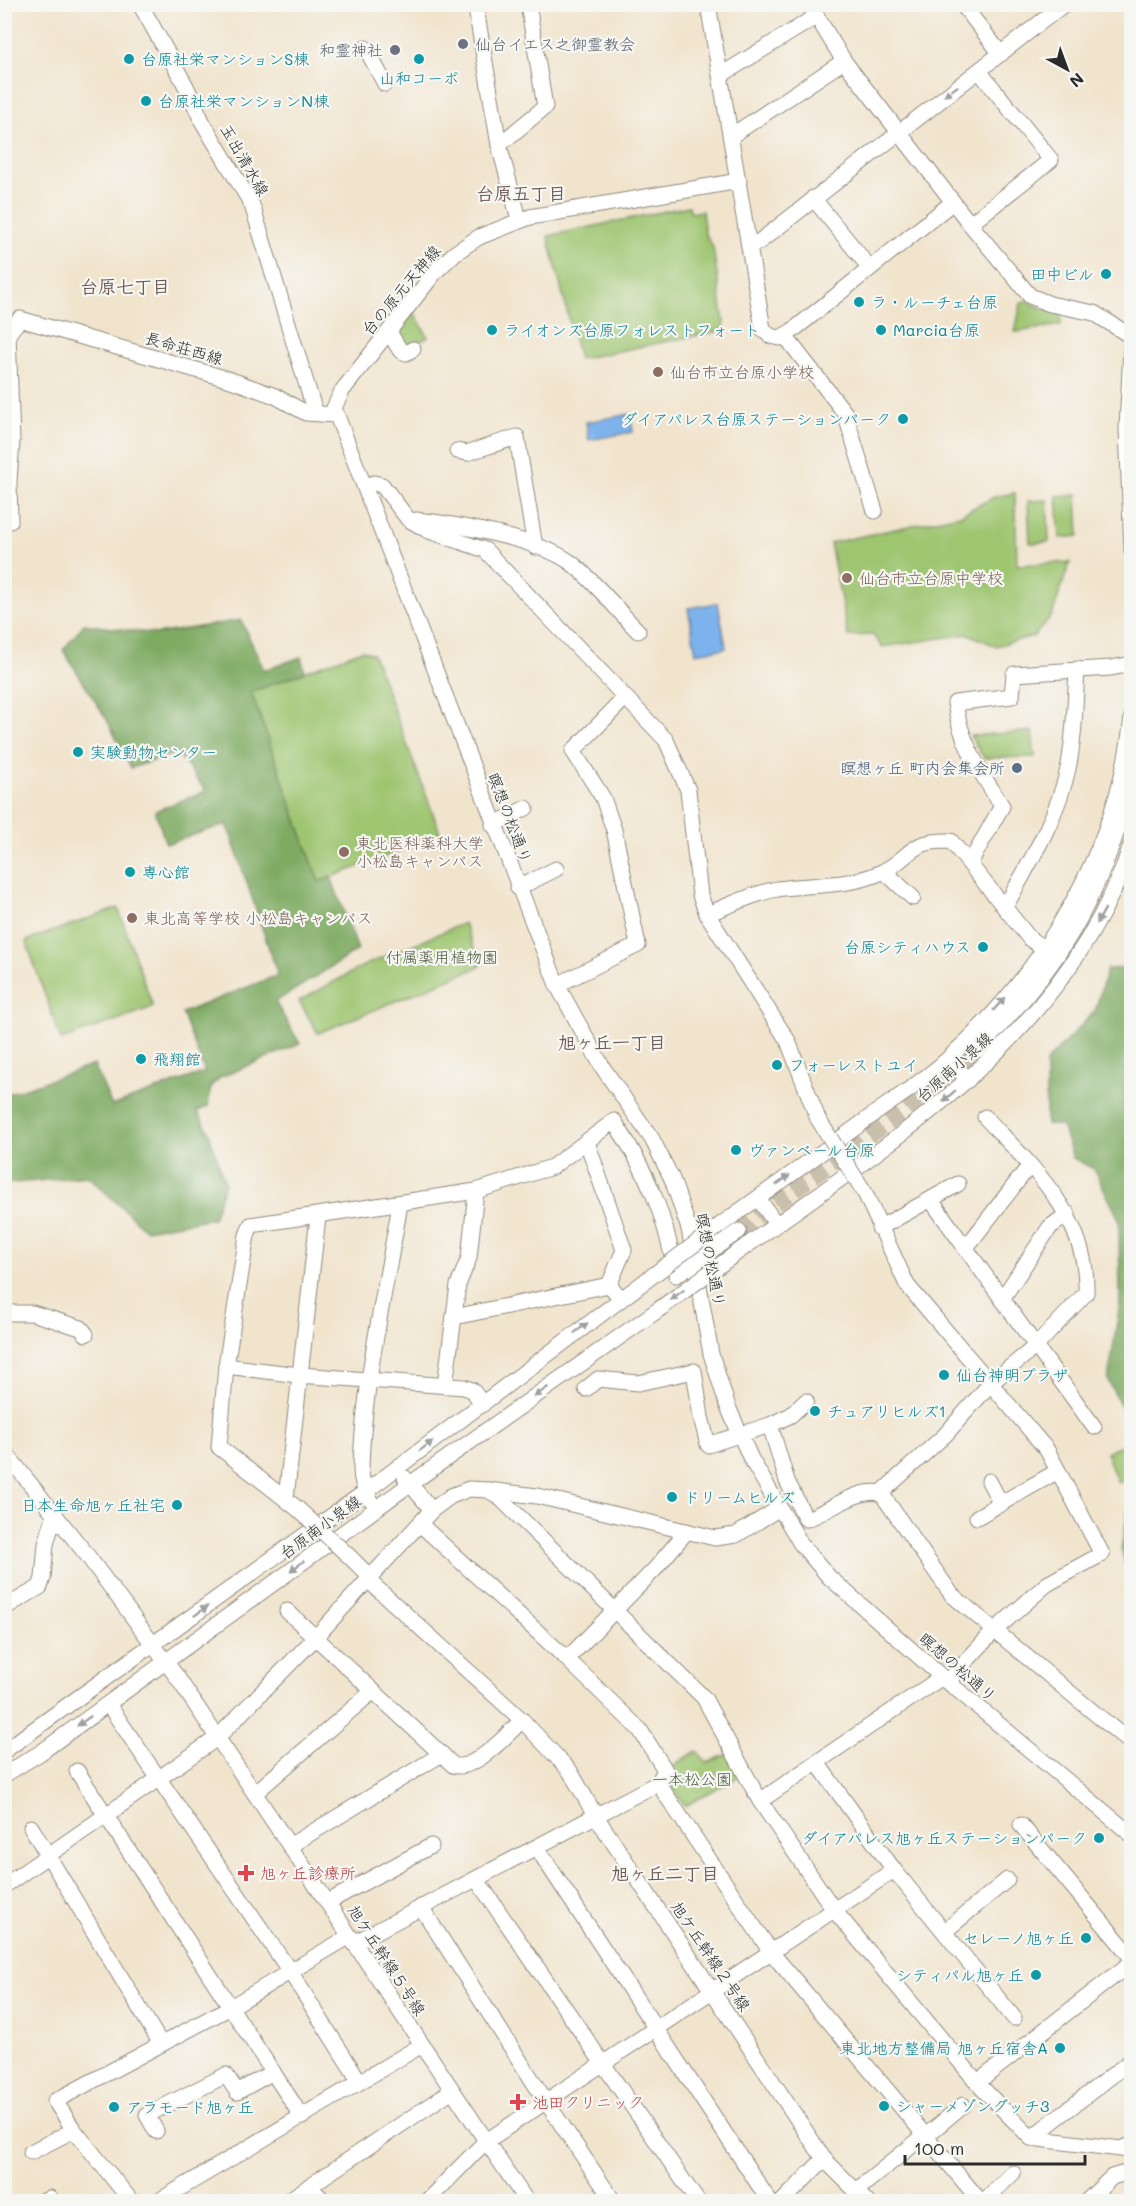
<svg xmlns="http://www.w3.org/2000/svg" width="1136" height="2206" font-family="Mali,'Klee One',sans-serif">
<rect width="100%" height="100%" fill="#f6f6f2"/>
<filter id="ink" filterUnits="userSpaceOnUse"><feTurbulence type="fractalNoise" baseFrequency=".0167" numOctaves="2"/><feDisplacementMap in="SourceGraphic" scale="12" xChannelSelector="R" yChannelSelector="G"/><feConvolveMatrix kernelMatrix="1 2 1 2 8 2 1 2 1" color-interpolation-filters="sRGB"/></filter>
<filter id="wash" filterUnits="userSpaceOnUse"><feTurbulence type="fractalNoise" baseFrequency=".008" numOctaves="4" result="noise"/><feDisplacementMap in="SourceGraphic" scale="24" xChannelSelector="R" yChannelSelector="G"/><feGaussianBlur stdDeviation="1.35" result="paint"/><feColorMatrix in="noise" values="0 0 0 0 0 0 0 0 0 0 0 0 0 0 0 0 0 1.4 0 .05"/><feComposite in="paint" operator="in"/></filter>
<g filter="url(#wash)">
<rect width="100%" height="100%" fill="#f1e4cd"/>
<g fill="#9ec570" stroke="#64784e" stroke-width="1.5">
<polygon points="689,206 691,213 702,211 705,234 713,247 725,330 579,359 548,236"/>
<path d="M 1027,300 C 1036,309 1049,308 1061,313 L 1061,325 L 1015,332 L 1021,303 Z"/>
<polygon points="414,312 428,337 405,349 395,334"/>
<polygon points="1015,493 1017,565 1070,562 1052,615 1034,636 996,646 968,634 882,647 873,635 848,636 830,543 960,515 994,497"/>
<polygon points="1077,495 1079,536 1060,538 1057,496"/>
<polygon points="1047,500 1049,542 1030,543 1028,501"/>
<polygon points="362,650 373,654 441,835 319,882 251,692"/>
<polygon points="1032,731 1035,757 984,758 970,736"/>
<polygon points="118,908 153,1007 61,1040 26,941"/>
<polygon points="464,923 481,966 318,1033 299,1001 365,965"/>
<polygon points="1127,1442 1131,1448 1131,1478 1118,1483 1106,1453"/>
<path d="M 697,1751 L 707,1763 L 734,1751 L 745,1773 L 685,1806 C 661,1773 662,1771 697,1751 Z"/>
</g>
<g fill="#7eaa62" stroke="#546a46" stroke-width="1.5">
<polygon points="241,620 264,670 301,657 305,672 251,692 319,882 331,877 358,950 275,1002 300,1044 221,1077 211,1086 208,1107 197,1111 208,1130 225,1183 213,1218 146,1230 88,1176 5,1184 5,1095 94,1065 112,1106 205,1072 182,1013 278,975 227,824 166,844 155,811 206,791 177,753 131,768 106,718 63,650 84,624 156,634"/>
<polygon points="1131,968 1131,1425 1108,1381 1120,1302 1119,1219 1094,1169 1073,1158 1062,1126 1046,1124 1046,1062 1095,1011 1107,969"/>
<polygon points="1131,1499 1131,1586 1121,1548"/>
</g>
<g fill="#7db3ec" stroke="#546f8c" stroke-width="1.5">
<polygon points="630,414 633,432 589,440 586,422"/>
<polygon points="718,603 726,648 696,653 688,608"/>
</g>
</g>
<g filter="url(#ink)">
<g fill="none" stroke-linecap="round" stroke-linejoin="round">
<polyline stroke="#c9bfad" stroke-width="15" stroke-dasharray="15 8" stroke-linecap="butt" points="739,1231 902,1113 977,1050"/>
<defs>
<g id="minor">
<polyline points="140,4 187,88 202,121 252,205 315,412"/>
<polyline points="483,4 476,9 499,145 545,107 528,4"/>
<polyline points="708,4 763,329 770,336 780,338 792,331 953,202"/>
<polyline points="809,4 844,61 970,224 1030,296 1050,304 1094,313 1132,337"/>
<polyline points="962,4 1001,54"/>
<polyline points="366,48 385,84"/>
<polyline points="721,75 817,16"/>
<polyline points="731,136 844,61"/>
<polyline points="499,145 519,219"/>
<polyline points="739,181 530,217 479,237 455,253 436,271 342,391 334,408 557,985 603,1068 652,1139 672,1179 689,1229 711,1354 728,1407 751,1459 801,1544 829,1577 942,1677 1132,1835"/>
<polyline points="813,198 869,267"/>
<polyline points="970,224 1051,160 979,71"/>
<polyline points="749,245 759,242 1064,4"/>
<polyline points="1132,331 1127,428 1132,551"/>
<polyline points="389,332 400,350 406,353 413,349"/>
<polyline points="785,336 845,413 875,511"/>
<polyline points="457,451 467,453 517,437 535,547"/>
<polyline points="365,486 374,483 382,485 408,519 429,531 485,550 666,740 688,790 700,895 707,914"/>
<path d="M 416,520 C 455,524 538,539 570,562 C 591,577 619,612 638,631"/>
<polyline points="4,523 10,521 9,481 12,441 8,334 20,319 231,380 275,396 306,413 336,415"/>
<polyline points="493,825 526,808"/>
<path d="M 970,863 L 1002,806 C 981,773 960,742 955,703 L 1012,696 L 1014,674 L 1111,668 L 1132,664"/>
<polyline points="884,871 913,898"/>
<polyline points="518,888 556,869"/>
<path d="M 1005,907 C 1029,864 1057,818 1068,769 C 1075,736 1075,702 1077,669"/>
<polyline points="557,985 638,945 614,830 603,798 573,751 624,699"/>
<path d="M 977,1050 C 1062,964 1100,899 1132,782"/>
<polyline points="949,1058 968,1080"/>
<path d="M 818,1119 L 788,1041 L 707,914 C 729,906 754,893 777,889 C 811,884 850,887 882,872 C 914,856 907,840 951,841 L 1030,939 L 1043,948"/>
<polyline points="587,1142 624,1250 609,1285 621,1298"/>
<polyline points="865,1193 907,1285 1047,1450 1102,1554 1047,1584 994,1631 947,1682"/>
<polyline points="758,1198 776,1224"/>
<polyline points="931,1200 1094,1427"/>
<path d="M 719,1226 C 769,1190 820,1154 870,1117 C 896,1098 926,1080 950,1057 C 1046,969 1119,848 1132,716"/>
<polyline points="879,1228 958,1184"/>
<polyline points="965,1249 1030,1165"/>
<path d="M 731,1257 C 887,1143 1069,1038 1132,843"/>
<polyline points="1002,1299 1050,1227 1068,1214"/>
<polyline points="4,1313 32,1313 81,1328 86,1334"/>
<polyline points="454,1317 609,1285"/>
<polyline points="226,1366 299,1375 464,1387 472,1390 483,1404"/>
<polyline points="445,1386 458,1285 469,1258 476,1191"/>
<path d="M 586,1389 L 598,1379 L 638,1383 L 694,1371 L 701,1417 L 708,1445 L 770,1425 L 787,1481 L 806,1519 C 830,1512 855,1488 881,1493 L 952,1595 L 1132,1744"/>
<polyline points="770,1425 791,1415 806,1401"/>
<polyline points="4,1451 87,1555 177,1677 527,2202"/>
<polyline points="405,1478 432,1510"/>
<polyline points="989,1481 1001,1504"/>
<polyline points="488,1490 498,1496 704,1698 760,1801 834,1910 982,2088 1031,2138 1121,2149 1132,2145"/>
<path d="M 881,1493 L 945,1435 L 991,1383 L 1036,1346 L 1086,1293 C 1089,1218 1033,1168 985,1117"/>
<polyline points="286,1498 318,1217"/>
<path d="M 370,1499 C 365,1491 361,1479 361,1469 C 363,1384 386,1288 400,1204"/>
<path d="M 298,1509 L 219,1447 L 226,1366 L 247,1235 L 251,1225 L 476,1191 L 552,1167 L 614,1121 C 648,1173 665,1214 676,1275 L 739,1231"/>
<polyline points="977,1517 1058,1471"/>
<polyline points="420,1524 567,1659 640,1730 665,1770 658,1783"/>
<polyline points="351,1558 371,1578"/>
<polyline points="369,1581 522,1720 570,1771 595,1815 824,2159 867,2202"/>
<polyline points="4,1608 40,1587 43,1578 46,1544 55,1513"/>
<path d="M 287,1611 L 453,1765 C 473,1773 509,1733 522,1720"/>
<polyline points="567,1659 655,1569 687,1531"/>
<polyline points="108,1704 291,1973 360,2082"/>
<polyline points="4,1751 365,1492 648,1279"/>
<polyline points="818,1764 894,1870 1014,2018"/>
<polyline points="77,1771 302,2117"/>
<polyline points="4,1775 40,1753 410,1484 658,1310"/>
<polyline points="255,1793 373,1691"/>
<polyline points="760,1801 942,1677"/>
<polyline points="1021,1825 1132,1958"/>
<polyline points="31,1827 161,2044"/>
<polyline points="291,1845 442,1754"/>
<polyline points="537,1848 770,2202"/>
<polyline points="477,1880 698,2202"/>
<polyline points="4,1886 217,1738 315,1638 432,1510 451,1496 469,1489 488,1490 537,1496 715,1538 736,1535 778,1509"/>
<polyline points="328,1902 431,1846"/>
<polyline points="421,1907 547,2103 614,2202"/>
<polyline points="945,1931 1007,1880"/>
<polyline points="354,1943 658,1783 771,1952 981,2202"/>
<polyline points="978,2082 1132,1962"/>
<polyline points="156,2131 147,2115 226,2075 237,2092 273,2072"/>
<polyline points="927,2135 963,2105"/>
<polyline points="1031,2138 1132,2060"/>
<polyline points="31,2152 74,2130"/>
<polyline points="309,2186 325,2202"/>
<polyline points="857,2190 920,2139"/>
<polyline points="43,2202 50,2198"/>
<polyline points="132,2202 74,2130 55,2101 229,2008 350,1936"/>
<polyline points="157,2202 422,2045"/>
<polyline points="286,2202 451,2091"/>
<polyline points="426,2202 485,2142 894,1870"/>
<polyline points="782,2202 824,2159"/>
<polyline points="983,2202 1013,2173"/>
<polyline points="1086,2202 1112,2177 1132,2171"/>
</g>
</defs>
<use href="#minor" stroke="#8e887c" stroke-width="17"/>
<use href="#minor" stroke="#fff" stroke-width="15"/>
<defs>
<g id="minor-bridge">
<polyline points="818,1119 865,1193"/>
<polyline points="648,1279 719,1226"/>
<polyline points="658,1310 731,1257"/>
<polyline points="298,1509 351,1558"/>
</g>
</defs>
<use href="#minor-bridge" stroke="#8e887c" stroke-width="17" stroke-linecap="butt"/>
<use href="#minor-bridge" stroke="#fff" stroke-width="15"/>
</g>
<defs><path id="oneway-solid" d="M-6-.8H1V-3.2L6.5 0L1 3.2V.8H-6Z" transform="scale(1.5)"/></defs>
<g fill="#a0a0a0">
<use href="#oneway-solid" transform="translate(951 91) rotate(144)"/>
<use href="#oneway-solid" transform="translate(1101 916) rotate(119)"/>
<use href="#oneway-solid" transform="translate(999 1004) rotate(-49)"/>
<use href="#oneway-solid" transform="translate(949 1096) rotate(139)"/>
<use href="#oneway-solid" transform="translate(783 1180) rotate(-36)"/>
<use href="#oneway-solid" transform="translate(677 1295) rotate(144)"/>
<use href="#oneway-solid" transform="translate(581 1328) rotate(-37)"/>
<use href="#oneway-solid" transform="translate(541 1392) rotate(145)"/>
<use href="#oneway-solid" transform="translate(426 1446) rotate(-37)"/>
<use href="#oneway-solid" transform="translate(297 1566) rotate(144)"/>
<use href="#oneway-solid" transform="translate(201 1611) rotate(-36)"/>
<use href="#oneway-solid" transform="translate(84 1721) rotate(144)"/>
</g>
</g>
<g fill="#6b7280" stroke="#f6f6f2" stroke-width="2">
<circle cx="463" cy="44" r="6"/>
<circle cx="395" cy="50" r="6"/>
</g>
<g fill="#0f9aa8" stroke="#f6f6f2" stroke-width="2">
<circle cx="129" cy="59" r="6"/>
<circle cx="419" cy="59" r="6"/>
<circle cx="146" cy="101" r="6"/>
<circle cx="1106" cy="274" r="6"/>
<circle cx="859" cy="302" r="6"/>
<circle cx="492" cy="330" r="6"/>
<circle cx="881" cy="330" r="6"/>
<circle cx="903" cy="419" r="6"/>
<circle cx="78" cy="752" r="6"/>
<circle cx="130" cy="872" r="6"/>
<circle cx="983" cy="947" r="6"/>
<circle cx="141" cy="1059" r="6"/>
<circle cx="777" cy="1065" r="6"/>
<circle cx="736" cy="1150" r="6"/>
<circle cx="944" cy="1375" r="6"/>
<circle cx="815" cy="1411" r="6"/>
<circle cx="672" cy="1497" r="6"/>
<circle cx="177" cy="1505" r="6"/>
<circle cx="1099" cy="1838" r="6"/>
<circle cx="1086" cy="1938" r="6"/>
<circle cx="1036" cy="1975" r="6"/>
<circle cx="1060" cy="2048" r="6"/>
<circle cx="884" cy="2106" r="6"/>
<circle cx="114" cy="2107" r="6"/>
</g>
<g fill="#8d6e63" stroke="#f6f6f2" stroke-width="2">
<circle cx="658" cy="372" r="6"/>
<circle cx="847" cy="578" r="6"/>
<circle cx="344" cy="852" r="6"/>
<circle cx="132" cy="918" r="6"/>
</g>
<circle fill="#5c6f8a" stroke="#f6f6f2" stroke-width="2" cx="1017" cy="768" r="6"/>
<g fill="#e0444e" stroke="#f6f6f2" stroke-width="2">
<path d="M243 1864h6v6h6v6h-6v6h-6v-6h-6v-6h6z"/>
<path d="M515 2093h6v6h6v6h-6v6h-6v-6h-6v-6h6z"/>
</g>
<g text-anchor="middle" stroke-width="4.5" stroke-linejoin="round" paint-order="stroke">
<g font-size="16" fill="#5b616d" stroke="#f6f6f2" text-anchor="start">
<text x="475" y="50">仙台イエス之御霊教会</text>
<text x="383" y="56" text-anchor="end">和霊神社</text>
</g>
<g font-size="16" fill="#0d838f" stroke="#f6f6f2" text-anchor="start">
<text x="141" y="65">台原社栄マンションS棟</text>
<text x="419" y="84" text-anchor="middle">山和コーポ</text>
<text x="158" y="107">台原社栄マンションN棟</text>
<text x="1094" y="280" text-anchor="end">田中ビル</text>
<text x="871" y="308">ラ・ルーチェ台原</text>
<text x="504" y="336">ライオンズ台原フォレストフォート</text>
<text x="893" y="336">Marcia台原</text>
<text x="891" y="425" text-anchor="end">ダイアパレス台原ステーションパーク</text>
<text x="90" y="758">実験動物センター</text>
<text x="142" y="878">専心館</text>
<text x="971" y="953" text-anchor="end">台原シティハウス</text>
<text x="153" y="1065">飛翔館</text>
<text x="789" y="1071">フォーレストユイ</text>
<text x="748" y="1156">ヴァンベール台原</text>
<text x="956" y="1381">仙台神明プラザ</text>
<text x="827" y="1417">チュアリヒルズ1</text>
<text x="684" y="1503">ドリームヒルズ</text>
<text x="165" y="1511" text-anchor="end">日本生命旭ヶ丘社宅</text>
<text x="1087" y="1844" text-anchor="end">ダイアパレス旭ヶ丘ステーションパーク</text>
<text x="1074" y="1944" text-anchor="end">セレーノ旭ヶ丘</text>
<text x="1024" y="1981" text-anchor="end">シティパル旭ヶ丘</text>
<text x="1048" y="2054" text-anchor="end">東北地方整備局 旭ヶ丘宿舎A</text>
<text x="896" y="2112">シャーメゾングッチ3</text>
<text x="126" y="2113">アラモード旭ヶ丘</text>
</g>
<g font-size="16" fill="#2b2b2b" stroke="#f6f6f2">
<text transform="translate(245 160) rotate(60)" y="6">玉出清水線</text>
<text transform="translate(401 290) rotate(-50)" y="6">台の原元天神線</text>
<text transform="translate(184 348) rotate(16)" y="6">長命荘西線</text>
<text transform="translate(510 818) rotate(69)" y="6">瞑想の松通り</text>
<text transform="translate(954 1067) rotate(-42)" y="6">台原南小泉線</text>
<text transform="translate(711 1260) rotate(79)" y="6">瞑想の松通り</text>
<text transform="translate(320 1527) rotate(-36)" y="6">台原南小泉線</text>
<text transform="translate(958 1667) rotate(41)" y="6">瞑想の松通り</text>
<text transform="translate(711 1956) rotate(56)" y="6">旭ケ丘幹線２号線</text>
<text transform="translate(387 1960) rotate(57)" y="6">旭ケ丘幹線５号線</text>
</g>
<g font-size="16" fill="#785e54" stroke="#f6f6f2" text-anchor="start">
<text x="670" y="378">仙台市立台原小学校</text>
<text x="859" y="584">仙台市立台原中学校</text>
<text x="356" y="849">東北医科薬科大学<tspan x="356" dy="18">小松島キャンパス</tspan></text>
<text x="144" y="924">東北高等学校 小松島キャンパス</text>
</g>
<g font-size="16" fill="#4e5e75" stroke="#f6f6f2" text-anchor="end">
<text x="1005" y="774">瞑想ヶ丘 町内会集会所</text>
</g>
<g font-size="16" fill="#4e5940" stroke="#f6f6f2">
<text x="442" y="963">付属薬用植物園</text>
<text x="692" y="1785">一本松公園</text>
</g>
<g font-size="16" fill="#be3a42" stroke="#f6f6f2" text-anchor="start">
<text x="260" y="1879">旭ヶ丘診療所</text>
<text x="532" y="2108">池田クリニック</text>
</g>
<g font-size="18" font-weight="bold" fill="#705a54" stroke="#f6f6f2">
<text x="521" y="200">台原五丁目</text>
<text x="125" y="293">台原七丁目</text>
<text x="612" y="1049">旭ヶ丘一丁目</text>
<text x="665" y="1880">旭ヶ丘二丁目</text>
</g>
</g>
<rect width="1136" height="2206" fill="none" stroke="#f6f6f2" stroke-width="24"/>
<g transform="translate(1067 69) rotate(139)" stroke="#f6f6f2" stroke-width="4.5" paint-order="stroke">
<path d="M0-4.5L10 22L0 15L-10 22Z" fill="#2b2b2b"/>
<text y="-9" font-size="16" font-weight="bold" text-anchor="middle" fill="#2b2b2b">N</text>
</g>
<path d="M905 2155v9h180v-9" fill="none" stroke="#2b2b2b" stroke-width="3"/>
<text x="914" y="2155" font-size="18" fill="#2b2b2b" stroke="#f6f6f2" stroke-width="4.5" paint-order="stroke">100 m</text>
</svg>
